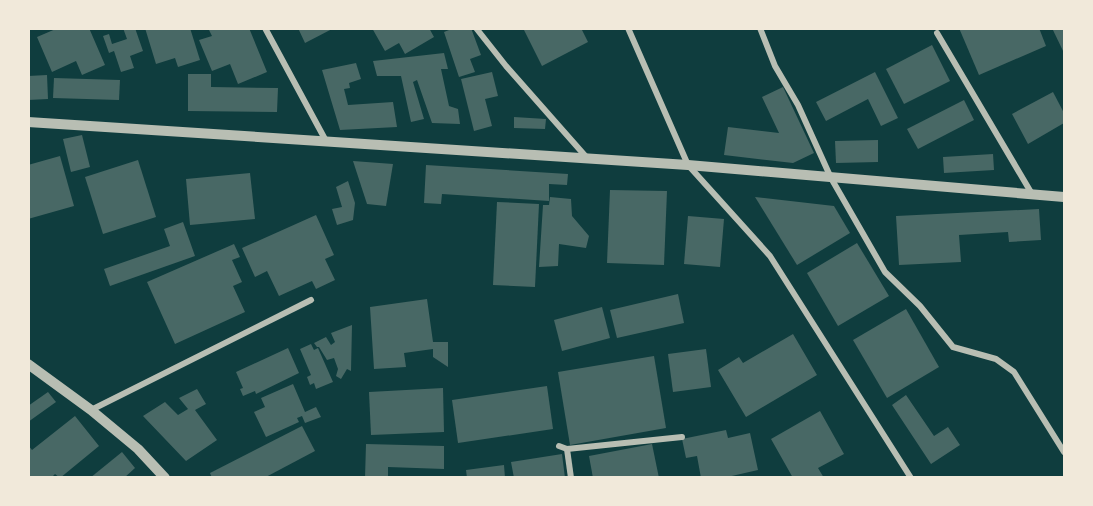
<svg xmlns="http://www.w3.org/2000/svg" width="1093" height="506" font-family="'Titillium Web',sans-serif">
<rect width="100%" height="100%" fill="#0f3d3e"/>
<g fill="#486865">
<polygon points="58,28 89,28 105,65 82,75 76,61 52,72 37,37"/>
<polygon points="123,28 135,28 143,51 130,56 134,68 121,72 114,51 109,53 103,36 109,34 112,44 127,39"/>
<polygon points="145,28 190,28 200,60 178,67 175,58 156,64"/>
<polygon points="208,28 249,28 267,72 238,84 230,64 212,71 199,40 212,36"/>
<polygon points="298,28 334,28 305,43"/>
<polygon points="372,28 429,28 434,37 405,54 399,43 385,51"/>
<polygon points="454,28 471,28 481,55 470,59 475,72 459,77 444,32"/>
<polygon points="523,28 581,28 588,42 542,66"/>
<polygon points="959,28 1039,28 1046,46 979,75"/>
<polygon points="1052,28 1064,28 1064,53"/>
<polygon points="932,45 950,81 904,104 886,69"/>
<polygon points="444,53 448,69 441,69 449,106 458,109 460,124 432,123 417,80 413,82 424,119 411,122 401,76 377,76 373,61"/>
<polygon points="356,63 361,79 349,83 350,88 344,89 348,105 393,102 397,127 340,130 322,70"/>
<polygon points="492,72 498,96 485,99 492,126 474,131 461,79"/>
<polygon points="875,72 898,118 881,126 868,99 826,121 816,102"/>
<polygon points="188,74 211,74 211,87 278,88 277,112 188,111"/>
<polygon points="47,75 48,99 28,100 28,76"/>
<polygon points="54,78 120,80 119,100 53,98"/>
<polygon points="783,87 814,153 793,163 724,155 728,127 779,133 762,97"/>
<polygon points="1053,92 1064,113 1064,123 1028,144 1012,114"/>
<polygon points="964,100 974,120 918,149 907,129"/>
<polygon points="514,117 546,119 545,129 514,128"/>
<polygon points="82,135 90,167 71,172 63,139"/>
<polygon points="878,140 878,162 836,163 835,141"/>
<polygon points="993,154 994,170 944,173 943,157"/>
<polygon points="60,156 74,206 28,219 28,165"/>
<polygon points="138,160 156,217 103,234 85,177"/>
<polygon points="353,161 393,164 386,206 367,204"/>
<polygon points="426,165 568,174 567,185 549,184 549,201 442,194 441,204 424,203"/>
<polygon points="250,173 255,219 190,225 186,179"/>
<polygon points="348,181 355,203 353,220 337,225 332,209 342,207 336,187"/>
<polygon points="610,190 667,191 664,265 607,263"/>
<polygon points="550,197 571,199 572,216 589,236 586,248 559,244 558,266 539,267 543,205 549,205"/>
<polygon points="755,197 834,206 850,233 797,265"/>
<polygon points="497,202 539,204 535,287 493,285"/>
<polygon points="1039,209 1041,240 1009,242 1008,232 959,235 961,262 899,265 896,216"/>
<polygon points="316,215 334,255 325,259 335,280 316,289 312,281 279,296 267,271 255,277 242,248"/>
<polygon points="688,216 724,219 720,267 684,264"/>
<polygon points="183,222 195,256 110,286 104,269 170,246 164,229"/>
<polygon points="857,243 889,296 838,326 807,273"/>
<polygon points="234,244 240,257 232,260 242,282 233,286 245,312 175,344 147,282"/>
<polygon points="678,294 684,323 617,338 610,310"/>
<polygon points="427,299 433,342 448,342 448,367 433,357 433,349 404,353 406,367 374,369 370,307"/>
<polygon points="602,307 610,338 562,351 554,320"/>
<polygon points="906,309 939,367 887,398 853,340"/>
<polygon points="352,325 351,371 347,369 341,379 336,376 338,369 334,358 327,360 319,347 317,347 314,343 326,337 331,345 335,342 331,333"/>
<polygon points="793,334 817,375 746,417 718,370 739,357 743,363"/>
<polygon points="311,344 314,350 318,348 333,382 316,389 314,383 310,385 307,377 311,375 300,349"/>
<polygon points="288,348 299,373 256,394 255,391 243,396 240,389 243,388 236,372"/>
<polygon points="706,349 711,387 673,392 668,354"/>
<polygon points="654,356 666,428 570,445 558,372"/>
<polygon points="293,384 305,412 316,407 321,417 305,423 302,416 297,418 299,422 266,437 254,412 265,407 261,398"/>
<polygon points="547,386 553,429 458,443 452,400"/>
<polygon points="443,388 444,432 371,435 369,392"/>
<polygon points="197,389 206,404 195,410 217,440 186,461 143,416 165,402 178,415 188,409 179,398"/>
<polygon points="48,392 56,402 28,422 28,406"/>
<polygon points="906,395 934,436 948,427 960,445 931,464 892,405"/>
<polygon points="820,411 844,454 818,468 824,478 793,478 771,439"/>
<polygon points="75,416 99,446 60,478 55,474 51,478 28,478 30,473 28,472 28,445 32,450"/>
<polygon points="302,426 315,451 264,478 212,478 210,473"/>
<polygon points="726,430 728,438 750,433 758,470 723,478 701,478 697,456 686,458 682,439"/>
<polygon points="366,444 444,446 444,469 388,467 388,478 365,478"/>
<polygon points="652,444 659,478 593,478 589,456"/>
<polygon points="122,452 135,468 124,478 90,478"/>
<polygon points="562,454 565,478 514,478 511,462"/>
<polygon points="504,465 505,478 467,478 466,470"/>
</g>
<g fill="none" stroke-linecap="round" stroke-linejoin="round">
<g stroke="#b8beb3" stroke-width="6">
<polyline points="265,28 326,141"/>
<polyline points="476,28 506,66 588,159"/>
<polyline points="628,28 688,165 770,256 911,478"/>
<polyline points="760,28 775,66 798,105 831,178 885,272 920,306 953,347 996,359 1014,372 1064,452"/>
<polyline points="937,33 1032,194"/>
<polyline points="91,410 311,300"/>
<polyline points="559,446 567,449 682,437"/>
<polyline points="567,449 571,478"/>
</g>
<g stroke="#b8beb3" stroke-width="10">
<polyline points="28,122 688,165 1064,197"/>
<polyline points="28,364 91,410 138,449 165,478"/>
</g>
</g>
<rect width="1093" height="506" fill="none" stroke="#f1e9da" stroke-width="60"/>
</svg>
